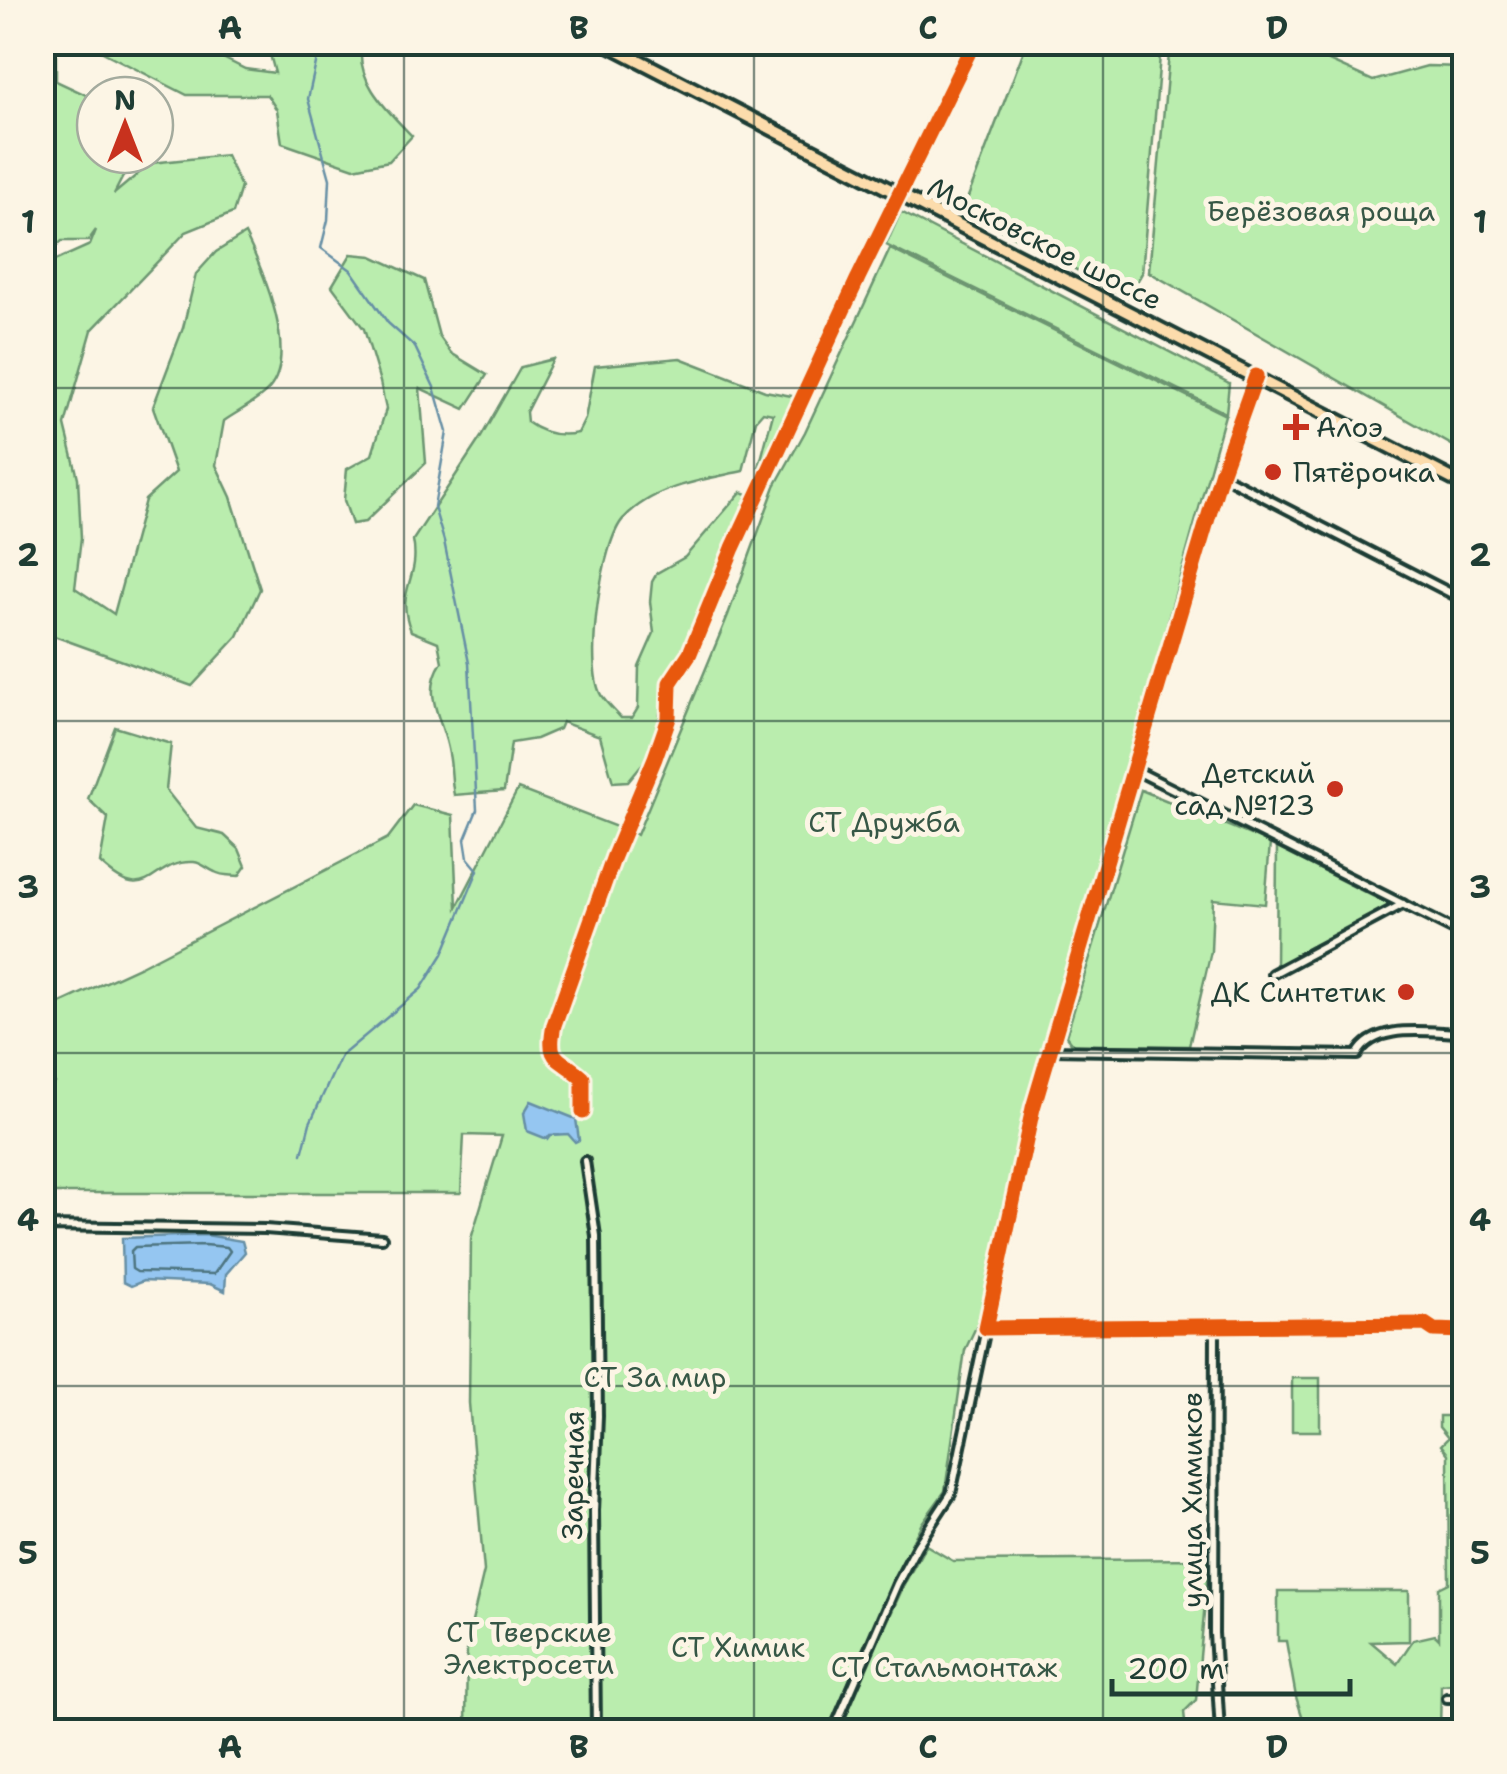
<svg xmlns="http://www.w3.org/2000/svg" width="1507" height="1774" font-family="'Shantell Sans',sans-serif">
<rect width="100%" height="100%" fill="#fcf5e5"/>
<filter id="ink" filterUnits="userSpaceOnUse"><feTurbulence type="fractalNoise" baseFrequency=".01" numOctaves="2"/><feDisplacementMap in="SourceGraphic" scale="20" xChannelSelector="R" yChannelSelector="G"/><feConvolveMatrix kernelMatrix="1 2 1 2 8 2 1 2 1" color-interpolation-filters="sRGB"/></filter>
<g filter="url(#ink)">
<g fill="#baedae" stroke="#6c9571" stroke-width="2.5">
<path d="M 43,42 L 56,43 L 56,81 L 95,99 L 95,155 L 134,155 L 114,194 L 151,163 L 226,155 L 241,187 L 233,213 L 186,232 L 92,330 L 65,425 L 78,478 L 81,538 L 75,588 L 114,614 L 145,500 L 176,472 L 153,407 L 183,328 L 196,274 L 216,252 L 245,234 C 263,270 299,354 269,389 C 258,402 238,411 224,421 L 216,465 L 231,497 L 260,589 L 238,636 L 192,686 L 43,632 L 42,351 L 47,310 L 43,308 L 43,266 L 90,245 L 96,230 L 88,241 L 62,241 L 43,257 Z"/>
<polygon points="1027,42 1161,43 1142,273 1128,297 963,210"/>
<path d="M 85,43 L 193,43 L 245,69 L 275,73 L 267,43 L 362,43 C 354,80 388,111 412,136 L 389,161 L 354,168 L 282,143 L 277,110 L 267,95 L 187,95 Z"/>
<polygon points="1170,43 1289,43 1373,81 1427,66 1464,67 1464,452 1149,272"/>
<polygon points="901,212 1229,383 1226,413 886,245"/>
<polygon points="890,249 1225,415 1169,616 1092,916 1034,1103 995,1287 965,1350 945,1491 922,1523 899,1568 827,1731 599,1731 598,1564 592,1566 591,1731 466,1731 467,1643 484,1571 469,1403 471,1239 502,1136 464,1135 461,1193 43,1193 43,1095 55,1083 43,1069 47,1053 43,1054 43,1011 139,967 388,838 413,805 453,815 457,907 518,789 637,835 728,615 775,486 805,432"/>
<polygon points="351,254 372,256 424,280 439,336 451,353 487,375 465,409 420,388 426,463 365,522 352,524 344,500 347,469 372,455 386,409 380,382 364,329 332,286"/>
<path d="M 680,358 L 765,391 L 797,397 L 766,466 L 759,467 L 773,414 L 763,412 L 756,420 L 743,471 C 702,480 654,486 624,518 C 601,541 584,666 601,695 C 606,703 615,711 621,718 L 632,718 L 638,708 L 639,667 L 654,633 L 650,602 L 652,582 L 657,573 L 685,557 L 741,492 L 752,495 L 665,686 L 656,734 L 647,758 L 628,781 L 613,782 L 600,736 L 562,722 L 559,729 L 536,739 L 511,743 L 504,791 L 454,795 C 451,781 452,768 449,754 C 444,720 420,695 442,662 L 438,642 L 411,631 C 394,589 421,580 413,540 L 481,437 L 521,367 L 553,359 L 526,412 L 527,422 C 543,434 559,437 578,433 L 585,419 L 595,366 Z"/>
<path d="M 115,727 L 171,744 L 166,790 L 196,828 L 224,835 L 239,849 L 246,866 L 239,876 C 231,875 222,876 215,872 C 207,869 203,863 194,862 C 150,859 150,911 100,863 L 108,818 L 88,799 Z"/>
<polygon points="1141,790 1270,843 1265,904 1213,899 1211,951 1189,1046 1073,1045 1066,1036"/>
<polygon points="1277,848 1392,906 1276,967"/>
<rect x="1292" y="1378" width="28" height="53"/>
<polygon points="1439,1416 1464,1416 1464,1683 1441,1685 1440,1731 1307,1731 1296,1697 1286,1641 1278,1641 1278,1591 1409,1591 1409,1641 1371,1642 1397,1664 1413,1640 1435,1635 1439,1639 1439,1588 1449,1583 1448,1454 1441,1445 1448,1438 1439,1427"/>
<polygon points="926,1545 953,1561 1209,1559 1196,1700 1184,1712 1186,1731 837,1731 906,1581"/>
</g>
<g fill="#95c6f1" stroke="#668fa5" stroke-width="2.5">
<polygon points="531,1101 576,1119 579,1140 575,1142 568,1134 550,1135 547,1139 527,1131 524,1113"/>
<polygon points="206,1235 242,1241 245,1252 226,1274 225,1291 210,1284 143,1281 131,1286 123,1282 122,1238"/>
</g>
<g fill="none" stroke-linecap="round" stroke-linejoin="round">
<polygon stroke="#4e7480" stroke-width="2.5" points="205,1245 227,1247 230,1251 214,1274 137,1272 132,1269 131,1251 135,1247"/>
<polyline stroke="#668fa5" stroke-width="2.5" points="302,1154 310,1123 341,1056 421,989 443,954 478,870 468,858 465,839 477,810 469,663 444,541 434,507 447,432 434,387 415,347 388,323 351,270 321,248 328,220 330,179 308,99 318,54 324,42"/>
<defs>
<g id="street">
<polyline points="956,42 971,50"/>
<polyline points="1256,377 1222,471 1033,1108 986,1328 1425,1324 1434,1330 1464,1331"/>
<polyline points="1221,475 1464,600"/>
<polyline points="1135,770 1464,935"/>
<polyline points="1272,974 1403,904"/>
<path d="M 1051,1050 L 1357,1055 C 1375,1021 1431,1033 1464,1033"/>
<path d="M 583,1112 L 583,1078 C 559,1056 546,1063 554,1025 L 614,856 L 655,758 L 669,718 L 670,683 L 690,653 L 733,548 L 858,278 L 974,42"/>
<polyline points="585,1161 596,1236 598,1416 594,1511 596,1732"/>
<polyline points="42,1226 265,1229 382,1238"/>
<polyline points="1215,1328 1214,1633 1220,1732"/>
<polyline points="1447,1698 1464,1698"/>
<polyline points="833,1732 897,1584 917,1546 951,1494 986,1328"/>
</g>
<polyline id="primary" points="603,42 1464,485"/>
</defs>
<use href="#street" stroke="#1f3d34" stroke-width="14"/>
<use href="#primary" stroke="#1f3d34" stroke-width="18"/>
<use href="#street" stroke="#fcf5e5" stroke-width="6"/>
<use href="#primary" stroke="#fcdcac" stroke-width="10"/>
<defs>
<g id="cycleway">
<polyline points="1256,376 1222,471 1033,1108 986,1328 1425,1324 1434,1330 1464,1331"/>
<path d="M 583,1112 L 583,1078 C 559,1056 546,1063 554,1025 L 614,856 L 655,758 L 669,718 L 670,683 L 690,653 L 733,548 L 858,278 L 974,42"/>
</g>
</defs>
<use href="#cycleway" stroke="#fcf5e5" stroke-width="21"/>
<use href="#cycleway" stroke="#e8590c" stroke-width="15"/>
</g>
</g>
<path fill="none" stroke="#1f3d34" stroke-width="2.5" stroke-opacity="0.55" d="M 404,42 L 404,1732M 754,42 L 754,1732M 1103,42 L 1103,1732M 42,388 L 1464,388M 42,721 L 1464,721M 42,1053 L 1464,1053M 42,1386 L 1464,1386"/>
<g fill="#c8321e" stroke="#fcf5e5" stroke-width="4">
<path d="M1291 412h10v10h10v10h-10v10h-10v-10h-10v-10h10z"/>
<circle cx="1273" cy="472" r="10"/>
<circle cx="1335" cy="789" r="10"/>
<circle cx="1406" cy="992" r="10"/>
</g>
<g text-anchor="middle" stroke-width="10" stroke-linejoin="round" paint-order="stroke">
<g font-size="28" fill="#365746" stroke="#fcf5e5">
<text x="1321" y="221">Берёзовая роща</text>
<text x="884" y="832">СТ Дружба</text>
<text x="655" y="1387">СТ За мир</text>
<text x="529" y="1642">СТ Тверские<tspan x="529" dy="32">Электросети</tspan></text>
<text x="738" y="1657">СТ Химик</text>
<text x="944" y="1677">СТ Стальмонтаж</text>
</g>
<g font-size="28" fill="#1f3d34" stroke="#fcf5e5">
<text transform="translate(1045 243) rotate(27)" y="10">Московское шоссе</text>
<text transform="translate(573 1475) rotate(-89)" y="10">Заречная</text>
<text transform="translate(1192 1500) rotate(-90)" y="10">улица Химиков</text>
</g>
<g font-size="28" fill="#1f3d34" stroke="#fcf5e5" text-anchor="start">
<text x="1316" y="437">Алоэ</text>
<text x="1293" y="482">Пятёрочка</text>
<text x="1315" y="783" text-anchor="end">Детский<tspan x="1315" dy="32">сад №123</tspan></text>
<text x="1386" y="1002" text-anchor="end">ДК Синтетик</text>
</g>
</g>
<rect width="1507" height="1774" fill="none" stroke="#fcf5e5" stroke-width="110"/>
<g transform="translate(125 125)"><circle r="48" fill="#fcf5e5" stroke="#a4ab9e" stroke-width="2.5"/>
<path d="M0-8L18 38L0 25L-18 38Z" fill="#c8321e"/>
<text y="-15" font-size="28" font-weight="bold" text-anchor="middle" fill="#1f3d34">N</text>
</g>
<path d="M1112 1679v15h238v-15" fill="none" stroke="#1f3d34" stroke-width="5"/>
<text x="1127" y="1679" font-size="30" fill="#1f3d34" stroke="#fcf5e5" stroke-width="8" paint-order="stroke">200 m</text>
<rect x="55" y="55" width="1397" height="1664" fill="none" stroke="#1f3d34" stroke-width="4"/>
<g font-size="32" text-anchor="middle" font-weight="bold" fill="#1f3d34">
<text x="230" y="39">A</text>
<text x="579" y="39">B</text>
<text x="928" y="39">C</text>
<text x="1277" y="39">D</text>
<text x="28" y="233">1</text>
<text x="1480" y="233">1</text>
<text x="28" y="566">2</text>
<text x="1480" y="566">2</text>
<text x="28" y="898">3</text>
<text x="1480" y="898">3</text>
<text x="28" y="1231">4</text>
<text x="1480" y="1231">4</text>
<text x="28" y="1564">5</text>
<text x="1480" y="1564">5</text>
<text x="230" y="1758">A</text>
<text x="579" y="1758">B</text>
<text x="928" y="1758">C</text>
<text x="1277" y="1758">D</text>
</g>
</svg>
